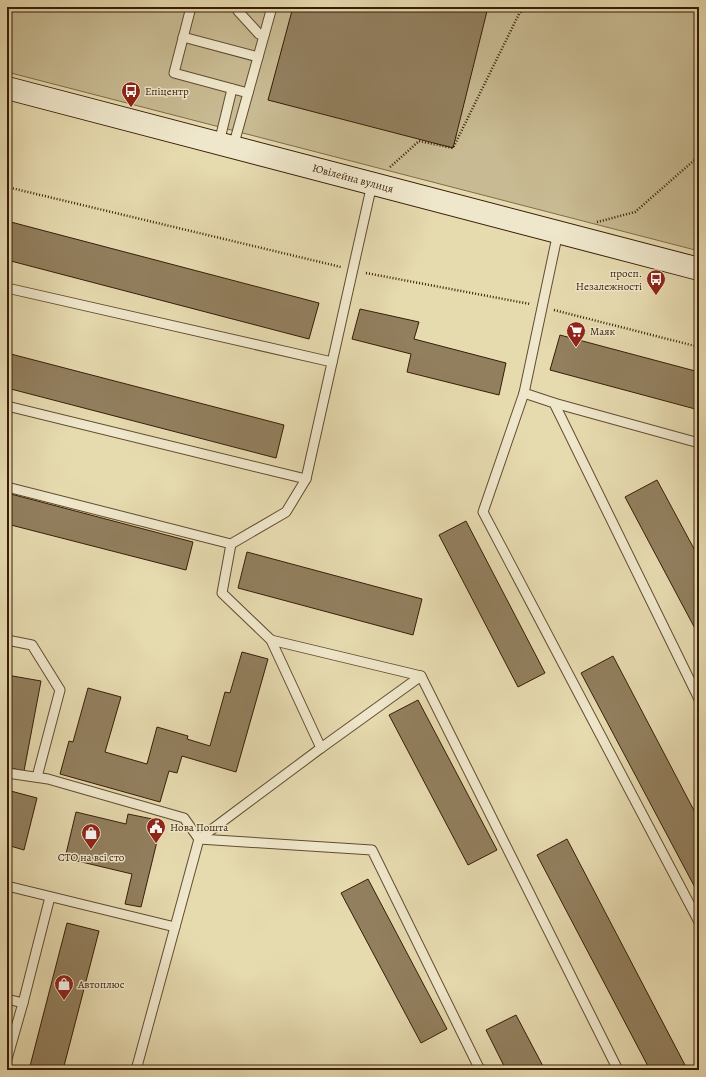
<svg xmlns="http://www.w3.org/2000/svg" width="706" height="1077" font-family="Alegreya,serif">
<rect width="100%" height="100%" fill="#e6daaf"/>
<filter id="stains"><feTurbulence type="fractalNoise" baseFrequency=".005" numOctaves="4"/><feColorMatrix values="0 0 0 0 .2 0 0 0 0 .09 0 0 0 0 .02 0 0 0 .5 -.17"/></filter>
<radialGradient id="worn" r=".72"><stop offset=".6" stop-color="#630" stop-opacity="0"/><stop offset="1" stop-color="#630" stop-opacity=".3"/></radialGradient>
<polygon fill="#c8ba92" stroke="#806c4c" points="7,7 699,7 699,251 7,72"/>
<g fill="#927f5e" stroke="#371d06">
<polygon points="293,7 488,7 453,148 268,100"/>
<polygon points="7,221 319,303 309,339 7,260"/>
<polygon points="360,309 419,322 414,339 506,363 499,395 407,372 411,354 352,339"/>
<polygon points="560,335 699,372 699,410 550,370"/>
<polygon points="7,353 284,425 276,458 7,388"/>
<polygon points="657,480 699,558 699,636 625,497"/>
<polygon points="7,493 193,542 186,570 7,524"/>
<polygon points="466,521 545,673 518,687 439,535"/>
<polygon points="247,552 422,599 413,635 238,588"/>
<polygon points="242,652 268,659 236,772 182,756 177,773 169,771 160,802 60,774 69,741 73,742 88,688 121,697 105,752 147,764 157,727 188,736 187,739 210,746 225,692 230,693"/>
<polygon points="613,656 699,820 699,895 581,673"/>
<polygon points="7,675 41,681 24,771 7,767 8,706 7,706"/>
<polygon points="418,700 497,850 468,865 389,715"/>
<polygon points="7,790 37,798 24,850 7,845"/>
<polygon points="76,812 126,824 128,814 162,821 141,907 125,904 132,874 65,858"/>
<polygon points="567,839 686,1067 681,1070 650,1070 537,855"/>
<polygon points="368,879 447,1029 421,1043 341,893"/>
<polygon points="67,923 99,931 63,1070 29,1070"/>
<polygon points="7,945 11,946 7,961"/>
<polygon points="516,1015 545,1070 506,1070 486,1030"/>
</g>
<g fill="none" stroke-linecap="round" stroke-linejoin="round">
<defs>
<g id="lane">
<polyline points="191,7 174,73 248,93"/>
<polyline points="239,7 238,11 259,34 264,35"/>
<polyline points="183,37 258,57"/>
<polyline points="219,143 232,89"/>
<polyline points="233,147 272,7"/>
<polyline points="558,232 524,393 554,403 699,699"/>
<polyline points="7,288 332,362"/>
<polyline points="524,393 483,512 699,922"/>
<polyline points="554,403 699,443"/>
<polyline points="7,406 306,479 286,512 231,544 7,487"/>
<polyline points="306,479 372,184"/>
<polyline points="7,640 32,645 60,690 37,777"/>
<polyline points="271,640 421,676"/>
<polyline points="321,748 421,676 618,1070"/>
<polyline points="7,773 48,779 184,818 199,839"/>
<polyline points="199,839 372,850 480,1070"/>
<polyline points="7,886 175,927"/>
<polyline points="7,999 23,1003 7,1059"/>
<polyline points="23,1003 50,897"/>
<polyline points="136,1070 199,839 321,748 271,640 222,593 231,544"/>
</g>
<polyline id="secondary" points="7,88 699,269"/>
</defs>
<use href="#lane" stroke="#634c30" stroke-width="11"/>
<use href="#secondary" stroke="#371d06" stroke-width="24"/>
<g stroke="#371d06" stroke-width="2.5" stroke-dasharray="1 2" stroke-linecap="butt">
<polyline points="390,167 419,141 453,148 519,14 526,7"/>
<polyline points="7,187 341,267"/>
<polyline points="597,222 635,212 699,156"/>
<polyline points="366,273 530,304"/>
<polyline points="554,310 699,347"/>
</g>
<use href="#lane" stroke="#efe7cb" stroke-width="9"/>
<use href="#secondary" stroke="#efe7cb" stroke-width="22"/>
</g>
<defs>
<symbol id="bus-pin" viewBox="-11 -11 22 30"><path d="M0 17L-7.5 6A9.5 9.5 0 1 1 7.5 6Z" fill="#8f2418" stroke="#efe7cb"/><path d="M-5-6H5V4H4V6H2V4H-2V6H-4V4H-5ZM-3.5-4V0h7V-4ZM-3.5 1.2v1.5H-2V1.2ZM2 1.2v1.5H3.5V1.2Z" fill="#fff"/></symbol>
<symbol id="supermarket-pin" viewBox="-11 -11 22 30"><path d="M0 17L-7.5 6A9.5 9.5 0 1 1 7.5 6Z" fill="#8f2418" stroke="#efe7cb"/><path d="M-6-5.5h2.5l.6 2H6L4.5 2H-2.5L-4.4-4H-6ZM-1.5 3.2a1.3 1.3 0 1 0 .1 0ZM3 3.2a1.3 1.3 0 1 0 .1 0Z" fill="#fff"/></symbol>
<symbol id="civic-pin" viewBox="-11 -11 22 30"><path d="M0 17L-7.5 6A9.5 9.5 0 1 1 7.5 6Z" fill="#8f2418" stroke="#efe7cb"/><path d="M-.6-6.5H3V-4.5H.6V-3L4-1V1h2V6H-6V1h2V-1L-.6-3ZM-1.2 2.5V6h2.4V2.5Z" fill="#fff"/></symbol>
<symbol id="shop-pin" viewBox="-11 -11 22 30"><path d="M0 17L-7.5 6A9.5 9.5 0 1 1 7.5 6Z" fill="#8f2418" stroke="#efe7cb"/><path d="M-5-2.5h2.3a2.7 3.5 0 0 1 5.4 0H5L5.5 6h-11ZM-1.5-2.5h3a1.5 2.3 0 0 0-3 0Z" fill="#fff"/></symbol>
</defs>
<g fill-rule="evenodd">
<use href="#bus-pin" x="120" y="80" width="22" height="30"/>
<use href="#bus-pin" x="645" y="268" width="22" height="30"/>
<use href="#supermarket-pin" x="565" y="320" width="22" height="30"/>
<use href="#civic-pin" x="145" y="816" width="22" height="30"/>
<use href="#shop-pin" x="80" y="822" width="22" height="30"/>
<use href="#shop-pin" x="53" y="973" width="22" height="30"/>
</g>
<g text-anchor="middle" stroke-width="3" stroke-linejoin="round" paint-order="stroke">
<g font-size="11" fill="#371d06" stroke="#efe7cb" text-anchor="start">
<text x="145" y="95">Епіцентр</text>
<text x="642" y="277" text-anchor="end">просп.<tspan x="642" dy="13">Незалежності</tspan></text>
<text x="590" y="335">Маяк</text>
<text x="170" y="831">Нова Пошта</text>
<text x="91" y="861" text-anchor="middle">СТО на всі сто</text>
<text x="78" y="988">Автоплюс</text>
</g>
<g font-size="11" fill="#371d06" stroke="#efe7cb">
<text transform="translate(353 178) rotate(15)" y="4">Ювілейна вулиця</text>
</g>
</g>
<rect width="706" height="1077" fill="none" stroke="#e6daaf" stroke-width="24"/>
<rect x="8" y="8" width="690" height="1061" fill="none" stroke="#371d06" stroke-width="2"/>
<rect x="12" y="12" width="682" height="1053" fill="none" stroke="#371d06"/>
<rect width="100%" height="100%" filter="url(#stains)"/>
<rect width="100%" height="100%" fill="url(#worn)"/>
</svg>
